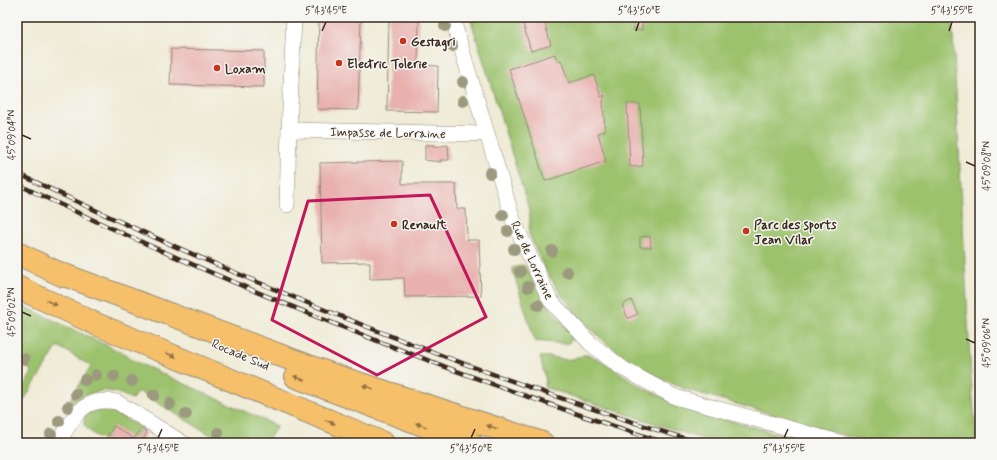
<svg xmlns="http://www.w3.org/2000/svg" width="997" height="460" font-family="Mynerve,sans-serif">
<rect width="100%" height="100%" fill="#f6f6f2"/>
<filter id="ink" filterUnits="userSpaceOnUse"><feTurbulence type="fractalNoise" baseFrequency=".025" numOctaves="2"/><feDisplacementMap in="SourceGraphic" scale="8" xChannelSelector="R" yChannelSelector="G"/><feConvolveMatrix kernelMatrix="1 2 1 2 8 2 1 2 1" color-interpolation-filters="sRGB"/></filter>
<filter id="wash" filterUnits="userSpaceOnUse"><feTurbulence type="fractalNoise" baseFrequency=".012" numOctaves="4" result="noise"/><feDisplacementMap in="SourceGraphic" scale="16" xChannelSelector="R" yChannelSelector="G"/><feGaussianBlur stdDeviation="0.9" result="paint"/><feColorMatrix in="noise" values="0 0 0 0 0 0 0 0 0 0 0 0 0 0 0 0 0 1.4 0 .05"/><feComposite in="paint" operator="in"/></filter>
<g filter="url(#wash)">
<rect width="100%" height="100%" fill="#efebd6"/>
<g fill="#9cc26d" stroke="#6c7646">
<polygon points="470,17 952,17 971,378 977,443 871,443 685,389 653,375 634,364 605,342 581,319 560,293 543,266 529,234 530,218 528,206"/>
<polygon points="524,265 550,308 573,336 570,342 565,344 535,341 512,268"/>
<path d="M17 303 125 354 132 360 277 426 266 443H224L138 391 132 399C103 384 90 391 65 408L91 366 58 346 17 411V398L32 373 26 364 17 358Z"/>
<path d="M584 355C599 354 630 382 645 389 696 414 753 426 808 443H715L544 387 546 381 540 357C560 355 561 365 584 355Z"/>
<path d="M107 408 141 428 132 443C114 441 94 441 84 424L85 415 93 411Z"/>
</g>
<g id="blocks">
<g fill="#e8b1ae">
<polygon points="319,17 361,17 358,110 317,109"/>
<polygon points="389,17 419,17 418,65 438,66 437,112 387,111"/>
<polygon points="521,17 543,17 551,45 531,51"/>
<rect x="634" y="17" width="8" height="13"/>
<polygon points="171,49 264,51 264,87 170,85"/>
<polygon points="555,54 557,61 561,60 569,83 594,75 601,97 605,95 603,102 605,131 598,133 606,161 545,181 509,69"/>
<polygon points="627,104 640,104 643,166 630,167"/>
<polygon points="425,145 434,145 434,147 448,145 449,160 440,160 441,162 425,160"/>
<polygon points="402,161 402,184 456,184 457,209 466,209 467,240 479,240 481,296 405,297 404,278 370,279 370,262 322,263 320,163"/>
<polygon points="650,236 651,247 640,247 640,237"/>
<polygon points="631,300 638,314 628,318 622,305"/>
<polygon points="114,426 134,439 141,428 147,432 141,443 103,443"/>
</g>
</g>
</g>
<g filter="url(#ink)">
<use href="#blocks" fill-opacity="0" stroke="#958a7a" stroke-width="1"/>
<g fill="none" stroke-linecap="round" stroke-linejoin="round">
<defs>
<g id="minor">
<polyline points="294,17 289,130 487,134"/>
<polyline points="452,17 513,220 550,300 590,343 622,368 675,397 842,443"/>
<polyline points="287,205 289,130"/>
<path d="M58 443C74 417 81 396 117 402L183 443"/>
</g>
<g id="trunk">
<polyline points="17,253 64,276"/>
<polyline points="51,270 333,375 542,443"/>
<polyline points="17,287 96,324 383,443"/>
<polyline points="296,377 471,443"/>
</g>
</defs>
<use href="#minor" stroke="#958a7a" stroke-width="16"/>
<use href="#trunk" stroke="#958a7a" stroke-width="24"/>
<use href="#minor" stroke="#fff" stroke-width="15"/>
<use href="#trunk" stroke="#f6c06b" stroke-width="22"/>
<defs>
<g id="rail">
<path d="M17 173C237 280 465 371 699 443"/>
<path d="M17 184C227 285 443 372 665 443"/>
</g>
</defs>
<use href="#rail" stroke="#3b2a1e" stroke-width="4.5"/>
<use href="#rail" stroke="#f6f6f2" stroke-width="3" stroke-dasharray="9" stroke-linecap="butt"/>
</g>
<g fill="#9c9a7e">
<circle cx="445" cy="26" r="6"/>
<circle cx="452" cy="46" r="6"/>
<circle cx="463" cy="82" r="6"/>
<circle cx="463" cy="101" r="6"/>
<circle cx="490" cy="173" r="6"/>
<circle cx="503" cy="215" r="6"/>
<circle cx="508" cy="231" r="6"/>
<circle cx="514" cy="249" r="6"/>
<circle cx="552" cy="251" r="6"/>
<circle cx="520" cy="272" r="6"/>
<circle cx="567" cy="272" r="6"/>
<circle cx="528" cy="287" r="6"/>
<circle cx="538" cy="305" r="6"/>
<circle cx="24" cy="359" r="6"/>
<circle cx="96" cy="375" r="6"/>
<circle cx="114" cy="376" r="6"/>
<circle cx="85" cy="380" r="6"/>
<circle cx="132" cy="381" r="6"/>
<circle cx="76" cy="394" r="6"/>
<circle cx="154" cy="395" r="6"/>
<circle cx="170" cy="404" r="6"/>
<circle cx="68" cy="407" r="6"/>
<circle cx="186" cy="414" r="6"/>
<circle cx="59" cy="421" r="6"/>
<circle cx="218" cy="433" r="6"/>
<circle cx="51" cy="434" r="6"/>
</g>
<defs><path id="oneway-solid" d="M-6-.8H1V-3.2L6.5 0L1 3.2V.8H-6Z"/></defs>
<g fill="#8f6e41">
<use href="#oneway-solid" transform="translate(52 303) rotate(25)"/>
<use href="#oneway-solid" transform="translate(171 355) rotate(23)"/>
<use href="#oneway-solid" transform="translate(299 378) rotate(-159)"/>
<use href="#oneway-solid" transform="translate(368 387) rotate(-161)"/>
<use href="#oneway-solid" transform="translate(330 422) rotate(23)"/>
<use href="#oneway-solid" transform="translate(421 425) rotate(-160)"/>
<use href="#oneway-solid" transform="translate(492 427) rotate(-162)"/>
</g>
</g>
<path fill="none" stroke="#c2185b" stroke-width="3" stroke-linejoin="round" d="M430 195 486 317 377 375 272 320 308 201Z"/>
<path fill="none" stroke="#3b2a1e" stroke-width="1.5" d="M322 31 326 22M636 31 639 22M949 31 952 22M22 135 31 139M966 162 975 166M22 312 31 316M966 339 975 343M158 438 162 429M471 438 475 429M784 438 788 429"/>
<g fill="#c8321e" stroke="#f6f6f2" stroke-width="1.5">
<circle cx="403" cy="41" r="4"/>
<circle cx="339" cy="63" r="4"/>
<circle cx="217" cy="68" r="4"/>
<circle cx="394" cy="224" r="4"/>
<circle cx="746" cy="231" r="4"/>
</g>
<g text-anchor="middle" stroke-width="3" stroke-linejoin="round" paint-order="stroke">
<g font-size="13" font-weight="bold" fill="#3b2a1e" stroke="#f6f6f2" text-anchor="start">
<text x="411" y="46">Gestagri</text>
<text x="347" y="68">Electric Tolerie</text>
<text x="225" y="73">Loxam</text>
<text x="402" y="229">Renault</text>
<text x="754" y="229">Parc des sports<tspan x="754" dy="15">Jean Vilar</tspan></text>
</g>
<g font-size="13" fill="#3b2a1e" stroke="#f6f6f2">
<text transform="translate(388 132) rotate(1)" y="5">Impasse de Lorraine</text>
<text transform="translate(533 260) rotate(65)" y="5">Rue de Lorraine</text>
<text transform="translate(241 354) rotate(23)" y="5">Rocade Sud</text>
</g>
</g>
<rect width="997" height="460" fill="none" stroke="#f6f6f2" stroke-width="44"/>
<rect x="22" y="22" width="953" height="416" fill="none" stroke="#3b2a1e" stroke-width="1.5"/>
<g font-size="10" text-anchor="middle" fill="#3b2a1e">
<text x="326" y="14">5°43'45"E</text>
<text x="639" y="14">5°43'50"E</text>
<text x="952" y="14">5°43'55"E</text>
<text transform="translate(11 135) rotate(-90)" y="4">45°09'04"N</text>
<text transform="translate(986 166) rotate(-90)" y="4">45°09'08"N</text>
<text transform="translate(11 312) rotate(-90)" y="4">45°09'02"N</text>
<text transform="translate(986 343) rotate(-90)" y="4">45°09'06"N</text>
<text x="158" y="452">5°43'45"E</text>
<text x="471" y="452">5°43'50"E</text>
<text x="784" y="452">5°43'55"E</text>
</g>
</svg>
